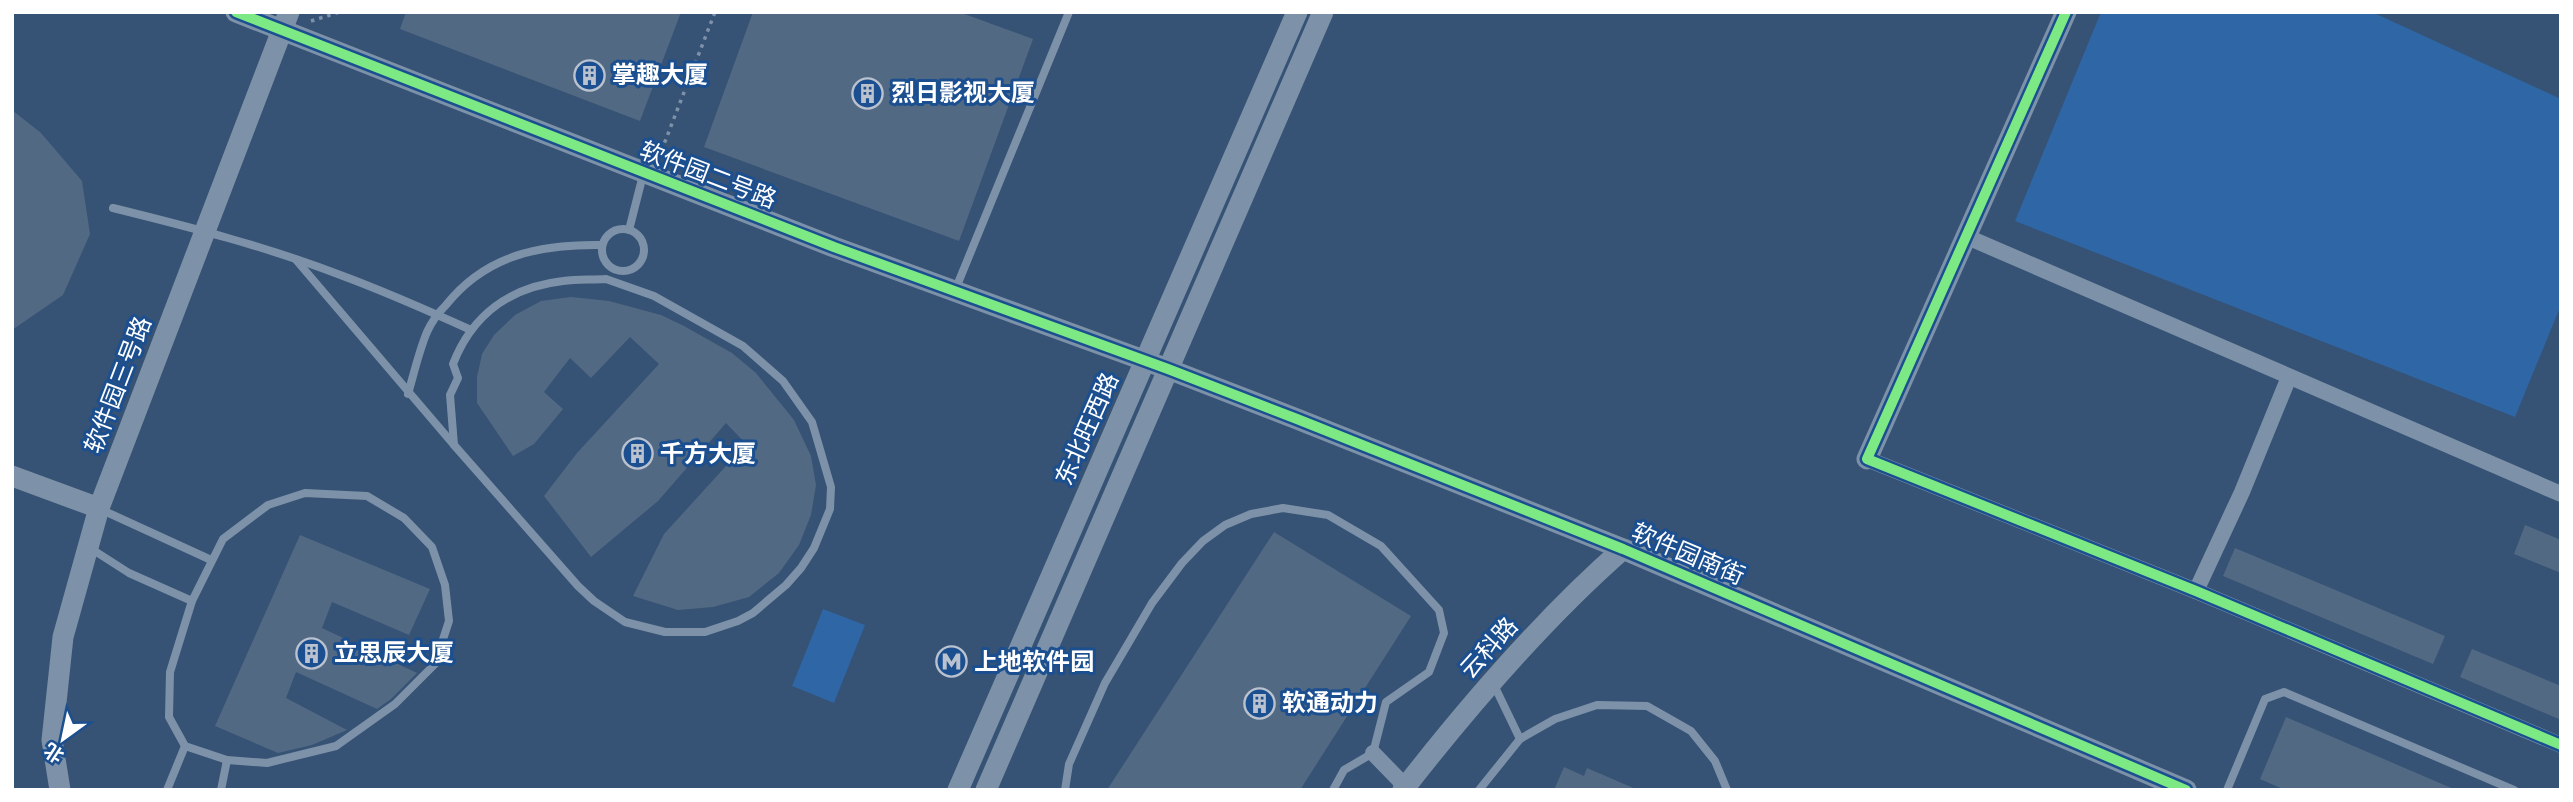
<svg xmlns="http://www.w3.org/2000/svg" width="2573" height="802" font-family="Poppins,'Noto Sans SC',sans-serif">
<rect width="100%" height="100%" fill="#365274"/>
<g fill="#2f66a5">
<polygon points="2101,12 2372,12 2561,99 2561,305 2515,417 2015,221"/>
<polygon points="823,609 865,625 834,703 792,686"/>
</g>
<g fill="#526984">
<polygon points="406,12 681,12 640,121 400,29"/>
<polygon points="753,12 959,12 1033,39 959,241 704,147"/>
<polygon points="12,110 41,133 82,181 90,234 63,295 12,330"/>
<polygon points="571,297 609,301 661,315 684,326 732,353 756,373 794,420 811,456 816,485 811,515 799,545 779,573 749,597 713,607 678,610 633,596 664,534 746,444 726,423 658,501 591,557 544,496 577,453 659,364 630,337 591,378 570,358 544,392 563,409 534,444 513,456 477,403 477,377 482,354 494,335 515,315 541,301"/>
<polygon points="2525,525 2561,540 2561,573 2514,554"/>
<polygon points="1274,532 1411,616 1300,790 1107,790"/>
<polygon points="300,535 430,589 409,635 332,602 322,628 417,673 391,699 377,709 296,672 286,698 347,730 312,745 278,753 215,726"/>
<polygon points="2235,548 2445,636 2433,664 2223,576"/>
<polygon points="2472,649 2561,686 2561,720 2460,677"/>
<polygon points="2286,717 2456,790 2285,790 2260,779"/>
<polygon points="1564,767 1584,776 1587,768 1638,790 1554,790"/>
</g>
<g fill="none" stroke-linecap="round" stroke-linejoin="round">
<g stroke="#7d92a8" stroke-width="3.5" stroke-dasharray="3.5 5" stroke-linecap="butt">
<polyline points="311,21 340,12"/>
<polyline points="656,157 661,152 715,12"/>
</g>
<g stroke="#7d92a8" stroke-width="8">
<path d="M113 208C190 227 268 247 343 276 386 292 429 311 471 330"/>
<circle cx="623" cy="250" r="21"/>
<polyline points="629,230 643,175"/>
<polyline points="297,261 454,445"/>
<path d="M606 279 654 296 743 346 783 381 812 422 831 487 830 509 814 548 801 568 786 585 753 613 738 621 705 632H665L625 622 594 601 578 586 454 445 450 395 458 378 453 364C472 315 510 287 563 281 577 279 592 280 606 279Z"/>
<polyline points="956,288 1069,12"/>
<path d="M408 394C414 373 419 351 427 332 432 321 438 313 446 305 486 255 540 244 602 245"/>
<polygon points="305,493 367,496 404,518 432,547 445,585 449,621 435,664 395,704 336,746 267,763 227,760 185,746 169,717 170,672 192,601 223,539 268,505"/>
<polyline points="100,509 209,559"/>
<polyline points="90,548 129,573 192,601"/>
<polyline points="1494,685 1520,739 1555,719 1597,705 1647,706 1691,731 1715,761 1727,790"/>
<polyline points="167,790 185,746"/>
<polyline points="221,790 227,760"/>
<polyline points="1065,790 1069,764 1105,683 1152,603 1182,563 1203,541 1225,525 1251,514 1283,508 1328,515 1381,546 1439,610 1444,633 1429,672 1386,702 1373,753 1344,770 1333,790"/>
<polyline points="1479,790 1520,739"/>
<polyline points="2227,790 2265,699 2284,692 2514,790"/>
</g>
<g stroke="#7d92a8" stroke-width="16">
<polyline points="1965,236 2561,494"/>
<polyline points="1867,459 2196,591 2561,745"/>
<polyline points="2196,591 2242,492 2289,377"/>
<polyline points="1373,753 1406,787"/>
</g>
<g stroke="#7d92a8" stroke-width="21">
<polyline points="236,12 834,247 1168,369 1297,419 1623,549 2186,790"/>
<polyline points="1867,459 2066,12"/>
<polyline points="12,476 99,508"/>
<polyline points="60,790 52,740 63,637 99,508 289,12"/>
<polyline points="958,790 1297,12"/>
<polyline points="986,790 1323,12"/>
<path d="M1403 790C1470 704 1542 620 1623 549"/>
</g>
<defs>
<g id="cycleway">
<polyline points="236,12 834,247 1168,369 1297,419 1623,549 2186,790"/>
<polyline points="2066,12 1867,459 2196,591 2561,745"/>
</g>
</defs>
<use href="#cycleway" stroke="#1b4f8f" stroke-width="15"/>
<use href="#cycleway" stroke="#7ce984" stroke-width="10"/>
</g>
<defs>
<symbol id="building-ring" viewBox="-11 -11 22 22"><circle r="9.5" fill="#1b4f8f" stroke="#b9c2ce" stroke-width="1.5"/><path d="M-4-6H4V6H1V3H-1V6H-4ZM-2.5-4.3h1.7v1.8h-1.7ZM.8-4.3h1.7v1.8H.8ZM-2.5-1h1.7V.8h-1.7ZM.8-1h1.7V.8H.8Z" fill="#b9c2ce"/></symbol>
<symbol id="metro-ring" viewBox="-11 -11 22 22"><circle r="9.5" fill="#1b4f8f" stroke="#b9c2ce" stroke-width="1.5"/><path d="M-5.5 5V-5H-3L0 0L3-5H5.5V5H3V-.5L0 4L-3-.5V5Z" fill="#b9c2ce"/></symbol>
</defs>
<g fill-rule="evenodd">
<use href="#building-ring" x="572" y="58" width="35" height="35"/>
<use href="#building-ring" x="850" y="76" width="35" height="35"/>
<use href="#building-ring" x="620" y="436" width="35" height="35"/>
<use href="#building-ring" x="294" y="636" width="35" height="35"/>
<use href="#metro-ring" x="934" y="644" width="35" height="35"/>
<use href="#building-ring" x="1242" y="686" width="35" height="35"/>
</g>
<g text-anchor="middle" stroke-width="6" stroke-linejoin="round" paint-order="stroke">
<g font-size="24" font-weight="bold" fill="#fff" stroke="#1b4f8f" text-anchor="start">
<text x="612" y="83">掌趣大厦</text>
<text x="891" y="101">烈日影视大厦</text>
<text x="660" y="462">千方大厦</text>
<text x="334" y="661">立思辰大厦</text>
<text x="974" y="670">上地软件园</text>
<text x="1282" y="711">软通动力</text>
</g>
<g font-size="24" fill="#fff" stroke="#1b4f8f">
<text transform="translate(708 175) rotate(21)" y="8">软件园二号路</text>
<text transform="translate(118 385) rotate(-69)" y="8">软件园三号路</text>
<text transform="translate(1087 429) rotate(-66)" y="8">东北旺西路</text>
<text transform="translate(1688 554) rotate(23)" y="8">软件园南街</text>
<text transform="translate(1489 648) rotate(-48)" y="8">云科路</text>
</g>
</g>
<rect width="2573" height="802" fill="none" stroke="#ffffff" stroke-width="28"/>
<g transform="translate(63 739) rotate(213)" stroke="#1b4f8f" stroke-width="5" paint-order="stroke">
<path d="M0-5L12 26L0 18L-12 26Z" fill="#ffffff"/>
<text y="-10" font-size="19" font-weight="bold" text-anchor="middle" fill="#ffffff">北</text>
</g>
</svg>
